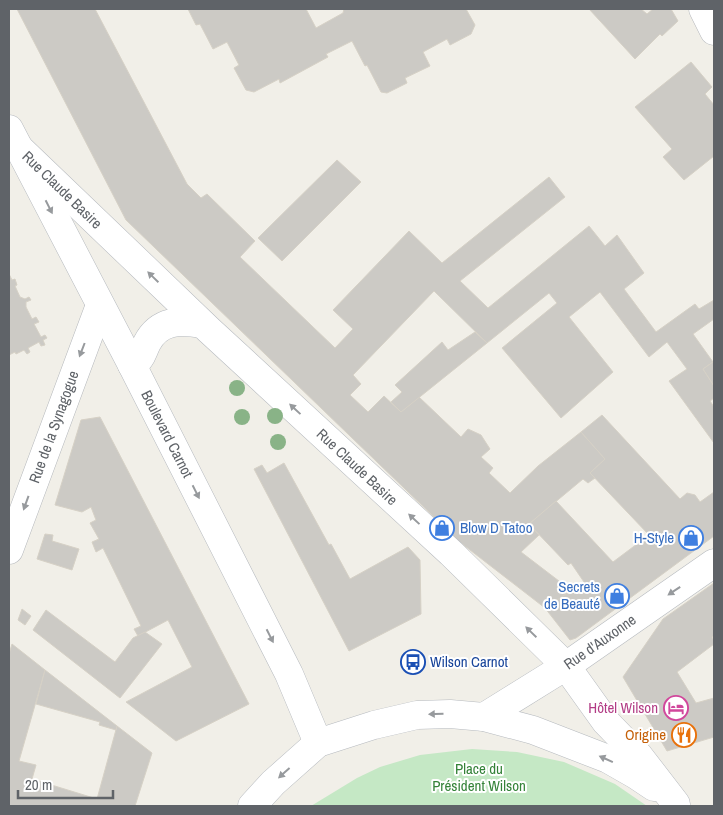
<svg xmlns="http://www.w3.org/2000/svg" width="723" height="815" font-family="'Archivo Narrow',sans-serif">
<rect width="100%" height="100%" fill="#f1efe8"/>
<polygon fill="#c5e8c5" points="472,749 517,752 564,762 615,784 647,806 311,806 357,778 380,767 420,755"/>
<g fill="#cccac5" stroke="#d6d1c6">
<polygon points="17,9 95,9 187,184 201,198 207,194 255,241 240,257 335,348 353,329 333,310 409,231 442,263 549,177 565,197 460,281 488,308 589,226 605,246 617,235 644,273 624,289 656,332 695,304 699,309 714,300 714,319 693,334 713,362 703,369 714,386 714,398 710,401 714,407 714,443 669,381 687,369 667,342 649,357 600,292 569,317 613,372 561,418 502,348 557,303 549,293 487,343 434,291 353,375 361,384 350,395 368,412 384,396 401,412 419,397 461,437 468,429 481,435 490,449 481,457 493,468 489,473 510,493 538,466 581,432 605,459 590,473 595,478 588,483 583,479 529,524 539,535 521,552 572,591 545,608 461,543 126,220"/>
<polygon points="188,9 306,9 316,28 343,13 344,9 466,9 475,25 471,34 450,45 447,39 423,52 430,66 405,78 407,83 387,93 381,92 367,65 365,66 352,41 326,54 328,57 280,83 279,79 254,92 246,90 234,68 239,65 227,42 213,49 200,24 196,25"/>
<polygon points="589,9 641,9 647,14 653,9 671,9 678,21 662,36 660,34 635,59"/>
<polygon points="691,62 712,87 705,94 714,105 714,156 684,180 663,157 672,149 635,107"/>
<polygon points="337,160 361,182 282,261 258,238"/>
<polygon points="9,274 12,280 15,279 17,285 15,286 20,297 25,299 29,297 31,300 26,302 26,307 32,319 36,317 39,322 34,324 41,337 45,335 47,338 43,340 45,345 41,346 39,342 28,348 30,352 27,354 24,350 16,354 15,352 9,355"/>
<polygon points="475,332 487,343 401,412 391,402 402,392 395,385 442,342 448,350"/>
<polygon points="713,362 714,364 714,386 703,369"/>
<polygon points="602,415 680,499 687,493 695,495 700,502 714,492 714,536 576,638 570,640 545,608 584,582 571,563 568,565 529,524 556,501 613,562 649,535 590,473 605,459 581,432"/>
<polygon points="100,417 249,704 176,741 126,702 192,667 168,620 138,636 134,629 141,626 103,548 96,552 92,542 99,539 90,523 96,520 91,507 82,512 55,505 81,420"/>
<polygon points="284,463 329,545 331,544 350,579 408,547 420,560 421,614 349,651 254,469 262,465 267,473"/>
<polygon points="45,534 53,535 52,541 79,549 72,570 37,559"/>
<polygon points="714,583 714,635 712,637 714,641 714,644 677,672 696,703 714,698 714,737 667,751 623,677 663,619"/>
<polygon points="22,609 31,616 25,625 18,620"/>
<polygon points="46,610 115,662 133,638 145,632 162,644 120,698 33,630"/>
<polygon points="12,644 45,670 19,761 36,765 32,779 97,799 117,726 152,753 135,806 9,806 9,654"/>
<polygon points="45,670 117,726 116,730 99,725 100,722 36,704"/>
</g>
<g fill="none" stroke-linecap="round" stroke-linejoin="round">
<defs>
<g id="minor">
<polyline points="703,9 714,31"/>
<polyline points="9,550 100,305"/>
</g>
<g id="secondary">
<polyline points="9,129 132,365 289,674 318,743"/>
<polyline points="19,148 209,330 451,553 566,666 606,722 639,756 676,804"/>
<path d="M132 365C142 359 142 353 147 343 159 320 180 320 202 324"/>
<polyline points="484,717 566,666 714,563"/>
<polyline points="252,806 273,783 318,743 374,725 417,715 450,714 484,717 533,730 608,759 636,775 654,787"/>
</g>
</defs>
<use href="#minor" stroke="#b5b8bc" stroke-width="29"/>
<use href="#secondary" stroke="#b6babf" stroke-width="29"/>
<use href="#minor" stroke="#fff" stroke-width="28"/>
<use href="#secondary" stroke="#fff" stroke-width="28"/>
</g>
<g fill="#89b387">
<circle cx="237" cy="388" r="8"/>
<circle cx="275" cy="416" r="8"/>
<circle cx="242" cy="417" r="8"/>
<circle cx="278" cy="442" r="8"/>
</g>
<defs><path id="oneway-solid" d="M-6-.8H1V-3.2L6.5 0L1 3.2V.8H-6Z" transform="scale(1.25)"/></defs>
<g fill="#979a9d">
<use href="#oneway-solid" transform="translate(49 207) rotate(63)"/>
<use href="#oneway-solid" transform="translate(153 277) rotate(-136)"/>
<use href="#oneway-solid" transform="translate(82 350) rotate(111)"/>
<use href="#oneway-solid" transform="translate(295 409) rotate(-137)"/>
<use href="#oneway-solid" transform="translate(196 492) rotate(63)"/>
<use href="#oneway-solid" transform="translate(26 503) rotate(110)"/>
<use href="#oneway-solid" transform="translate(414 519) rotate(-137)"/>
<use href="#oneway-solid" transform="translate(674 591) rotate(146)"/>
<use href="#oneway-solid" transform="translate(531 632) rotate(-136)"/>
<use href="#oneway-solid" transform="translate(270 636) rotate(63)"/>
<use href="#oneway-solid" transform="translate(436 714) rotate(178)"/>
<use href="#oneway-solid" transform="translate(606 759) rotate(-156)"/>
<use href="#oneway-solid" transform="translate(284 773) rotate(138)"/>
</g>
<defs>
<symbol id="shop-ring" viewBox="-11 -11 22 22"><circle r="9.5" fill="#fff" stroke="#3f7fe0" stroke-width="1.5"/><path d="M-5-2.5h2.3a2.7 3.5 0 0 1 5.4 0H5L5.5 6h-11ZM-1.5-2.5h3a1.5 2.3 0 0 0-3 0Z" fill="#3f7fe0"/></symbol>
<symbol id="bus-ring" viewBox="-11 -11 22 22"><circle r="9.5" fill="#fff" stroke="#1a4fb4" stroke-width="1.5"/><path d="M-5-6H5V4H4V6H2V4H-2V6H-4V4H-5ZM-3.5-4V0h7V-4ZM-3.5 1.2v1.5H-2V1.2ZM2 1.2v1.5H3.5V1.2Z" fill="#1a4fb4"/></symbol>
<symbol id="hotel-ring" viewBox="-11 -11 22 22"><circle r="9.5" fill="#fff" stroke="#d1479c" stroke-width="1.5"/><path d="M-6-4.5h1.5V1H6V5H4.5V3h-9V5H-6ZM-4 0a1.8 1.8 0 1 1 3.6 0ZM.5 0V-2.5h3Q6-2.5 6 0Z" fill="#d1479c"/></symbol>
<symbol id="restaurant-ring" viewBox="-11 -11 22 22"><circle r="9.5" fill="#fff" stroke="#e8710a" stroke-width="1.5"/><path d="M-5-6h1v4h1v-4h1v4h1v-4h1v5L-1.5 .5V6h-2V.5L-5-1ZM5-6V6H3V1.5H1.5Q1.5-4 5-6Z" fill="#e8710a"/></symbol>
</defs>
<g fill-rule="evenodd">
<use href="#shop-ring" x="428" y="514" width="28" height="28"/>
<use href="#shop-ring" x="677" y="524" width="28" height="28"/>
<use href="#shop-ring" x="603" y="582" width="28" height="28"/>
<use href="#bus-ring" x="399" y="648" width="28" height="28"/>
<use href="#hotel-ring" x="662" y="694" width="28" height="28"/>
<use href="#restaurant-ring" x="670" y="721" width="28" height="28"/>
</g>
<g text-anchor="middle" stroke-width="4" stroke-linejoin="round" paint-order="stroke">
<g font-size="15" fill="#5f6368" stroke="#fff">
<text transform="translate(62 190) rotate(44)" y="5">Rue Claude Basire</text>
<text transform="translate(54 427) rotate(-70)" y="5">Rue de la Synagogue</text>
<text transform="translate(167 434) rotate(63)" y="5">Boulevard Carnot</text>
<text transform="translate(357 467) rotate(43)" y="5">Rue Claude Basire</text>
<text transform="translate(600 642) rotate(-35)" y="5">Rue d'Auxonne</text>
</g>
<g font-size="15" fill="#366cbe" stroke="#fff" text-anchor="end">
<text x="460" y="533" text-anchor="start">Blow D Tatoo</text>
<text x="674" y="543">H-Style</text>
<text x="600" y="592">Secrets<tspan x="600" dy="17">de Beauté</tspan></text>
</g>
<g font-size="15" fill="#164399" stroke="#fff" text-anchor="start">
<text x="430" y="667">Wilson Carnot</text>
</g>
<g font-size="15" fill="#b23c85" stroke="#fff" text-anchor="end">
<text x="658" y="713">Hôtel Wilson</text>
</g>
<g font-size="15" fill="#c56008" stroke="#fff" text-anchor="end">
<text x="666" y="740">Origine</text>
</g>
<g font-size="15" fill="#348238" stroke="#fff">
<text x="479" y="774">Place du<tspan x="479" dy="17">Président Wilson</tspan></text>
</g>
</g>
<rect width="723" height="815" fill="none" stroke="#5f6368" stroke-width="20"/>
<path d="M18 790v8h95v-8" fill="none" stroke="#5f6368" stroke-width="2.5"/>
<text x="25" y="790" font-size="15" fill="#5f6368" stroke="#ffffff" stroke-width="4" paint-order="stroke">20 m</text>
</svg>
